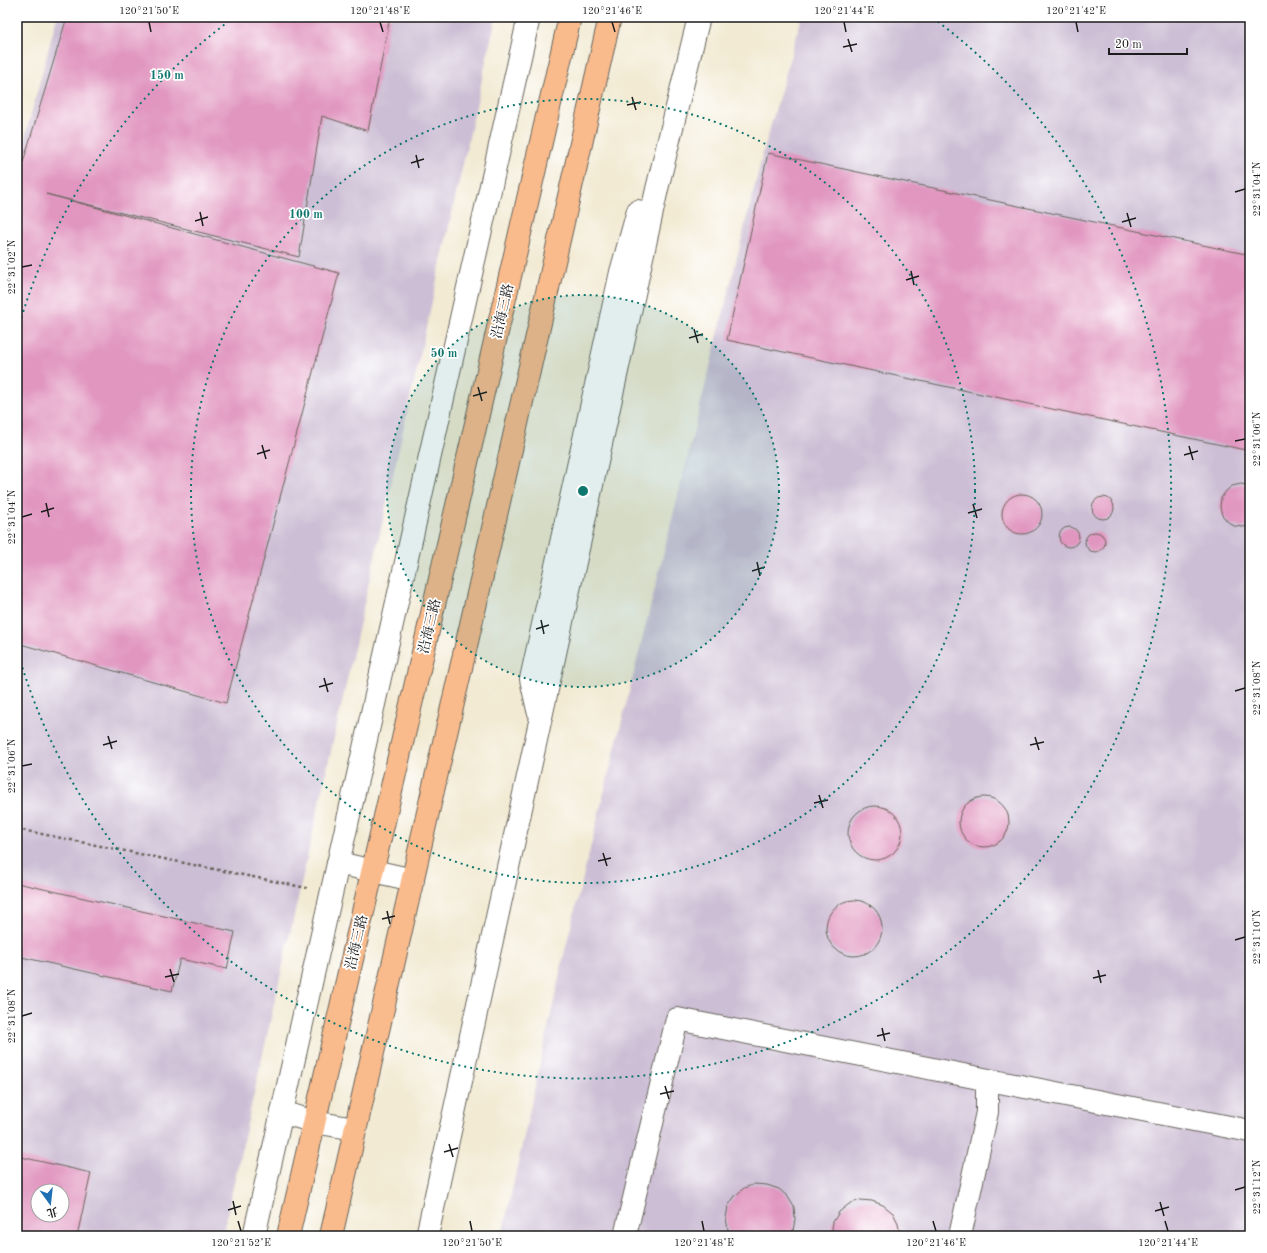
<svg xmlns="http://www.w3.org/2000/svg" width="1267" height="1253" font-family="'Old Standard TT','Noto Serif TC',serif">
<rect width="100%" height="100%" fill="#fff"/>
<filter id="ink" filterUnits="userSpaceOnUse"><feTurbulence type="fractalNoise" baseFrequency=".025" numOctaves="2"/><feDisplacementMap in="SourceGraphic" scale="8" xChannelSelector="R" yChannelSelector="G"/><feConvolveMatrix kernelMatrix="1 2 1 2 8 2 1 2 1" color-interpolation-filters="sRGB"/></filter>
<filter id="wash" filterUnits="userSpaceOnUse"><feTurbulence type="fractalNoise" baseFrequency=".012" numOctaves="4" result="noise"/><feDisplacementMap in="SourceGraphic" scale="16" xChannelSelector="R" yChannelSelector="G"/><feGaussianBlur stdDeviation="0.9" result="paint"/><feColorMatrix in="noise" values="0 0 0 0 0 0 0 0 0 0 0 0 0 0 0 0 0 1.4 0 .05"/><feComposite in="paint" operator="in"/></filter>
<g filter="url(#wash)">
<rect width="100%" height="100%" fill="#f2ead3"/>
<g fill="#ccbed4" fill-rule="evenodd">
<path d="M57 17H496L222 1236H17V168ZM38 1191H62V1215H38Z"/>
<polygon points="802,17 1250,17 1250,1236 502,1236 566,946 764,149"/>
</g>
<g id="blocks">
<g fill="#e196c0" fill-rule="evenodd">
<polygon points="67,17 390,17 368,131 322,116 299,257 46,194 339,273 226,703 17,643 17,182"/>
<polygon points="768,153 1250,255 1250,451 727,340"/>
<polygon points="1241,484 1250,486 1250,525 1243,527 1234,526 1227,521 1222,515 1220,507 1221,498 1226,491 1232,486"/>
<circle cx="1022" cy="514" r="20"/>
<circle cx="1103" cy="508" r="11"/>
<circle cx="1069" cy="537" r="10"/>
<circle cx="1095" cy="542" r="10"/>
<circle cx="984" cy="822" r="25"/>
<circle cx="875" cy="833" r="27"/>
<polygon points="17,883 235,932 227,969 180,959 172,991 17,956"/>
<circle cx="854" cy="928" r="28"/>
<path d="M17 1156 91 1173 77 1236H17ZM38 1191H62V1215H38Z"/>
<polygon points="755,1184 767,1185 779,1189 788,1197 794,1207 795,1219 793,1231 790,1236 731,1236 728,1230 726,1218 728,1206 735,1196 744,1188"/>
<polygon points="860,1200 872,1201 883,1205 893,1213 898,1223 900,1236 831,1236 833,1222 839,1212 849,1204"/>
</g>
</g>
</g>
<g filter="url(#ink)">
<use href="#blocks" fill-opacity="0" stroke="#67645c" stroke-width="1"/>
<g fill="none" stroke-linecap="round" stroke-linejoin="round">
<defs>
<g id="minor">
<polyline points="538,710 531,679 621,272 638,211"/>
<polyline points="338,863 413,880"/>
<polyline points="282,1112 314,1122 355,1129"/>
<polyline points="254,1236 529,17"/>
<polyline points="427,1236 657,189 699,17"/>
<polyline points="625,1236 677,1019 1250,1131"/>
<polyline points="960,1236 987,1112 987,1081"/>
</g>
<g id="major">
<polyline points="288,1236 570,17"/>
<polyline points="331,1236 610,17"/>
</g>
</defs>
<use href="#minor" stroke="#67645c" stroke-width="24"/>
<use href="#major" stroke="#67645c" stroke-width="24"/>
<polyline stroke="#67645c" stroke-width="2.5" stroke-dasharray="3 3" stroke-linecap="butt" points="17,829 307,888"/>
<use href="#minor" stroke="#fff" stroke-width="22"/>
<use href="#major" stroke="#fabb8c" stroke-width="22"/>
</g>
</g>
<path fill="none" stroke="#1c1c1c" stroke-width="1.5" d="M149 22 151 32M380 22 383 32M612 22 615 32M844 22 846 32M1076 22 1078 32M848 39 852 52M843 47 857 44M632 97 636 110M627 105 641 102M416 155 419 168M411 163 424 159M1235 192 1245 189M200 212 203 226M1127 213 1131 227M195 221 208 217M1122 222 1136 218M22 267 32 265M911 271 914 285M906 280 919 276M694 329 698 343M689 338 703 334M478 387 482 401M473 396 487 392M1235 441 1245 439M262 445 266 459M1189 446 1193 460M257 454 270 450M1184 455 1198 451M46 503 49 517M973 504 977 518M41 512 54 508M968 513 982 509M22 517 32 514M757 562 760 576M752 571 765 567M541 620 544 634M536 629 549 625M324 678 328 692M319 687 333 683M1235 691 1245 688M108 736 112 749M1035 737 1039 750M103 745 117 741M1030 745 1044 742M22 766 32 764M819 795 823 808M814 803 828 800M603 853 607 866M598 861 611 858M387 911 390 924M382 919 395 916M1235 940 1245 937M170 969 174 982M1098 970 1101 983M165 977 179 974M1093 978 1106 975M22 1016 32 1013M882 1028 885 1041M877 1036 890 1033M665 1086 669 1099M660 1094 674 1091M449 1144 453 1157M444 1152 458 1148M1235 1190 1245 1187M233 1201 236 1215M1160 1202 1164 1216M228 1210 241 1206M1155 1211 1169 1207M238 1221 241 1231M470 1221 472 1231M702 1221 704 1231M933 1221 936 1231M1165 1221 1168 1231"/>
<circle cx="583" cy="491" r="196" fill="#0f766e" fill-opacity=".12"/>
<g fill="none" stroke="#0f766e" stroke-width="2" stroke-dasharray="2 4">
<circle cx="583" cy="491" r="196"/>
<circle cx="583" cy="491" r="392"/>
<path d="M18 329A588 588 0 0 1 233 18M933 18A588 588 0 1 1 18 653"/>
</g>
<g text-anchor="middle" stroke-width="3.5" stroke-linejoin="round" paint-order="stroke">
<g font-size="14" fill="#1c1c1c" stroke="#fff">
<text transform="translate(502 311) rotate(-77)" y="5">沿海三路</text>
<text transform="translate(429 626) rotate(-77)" y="5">沿海三路</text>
<text transform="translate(356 942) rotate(-77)" y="5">沿海三路</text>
</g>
</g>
<circle cx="583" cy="491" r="6" fill="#0f766e" stroke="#fff" stroke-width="2"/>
<g font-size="12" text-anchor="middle" font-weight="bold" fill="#0f766e" stroke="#fff" stroke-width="3.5" stroke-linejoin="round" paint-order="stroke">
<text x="167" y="79">150 m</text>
<text x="306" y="218">100 m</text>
<text x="444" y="357">50 m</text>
</g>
<rect width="1267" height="1253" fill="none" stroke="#fff" stroke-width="44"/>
<g transform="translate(50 1203) rotate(165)"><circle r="19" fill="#ffffff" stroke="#a4a4a4"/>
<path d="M0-3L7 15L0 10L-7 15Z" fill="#1f6fb2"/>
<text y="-6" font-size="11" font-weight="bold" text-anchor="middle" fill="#1c1c1c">北</text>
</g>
<path d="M1109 48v6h78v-6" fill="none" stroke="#1c1c1c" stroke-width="2"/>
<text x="1115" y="48" font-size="12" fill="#1c1c1c" stroke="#ffffff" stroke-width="3" paint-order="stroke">20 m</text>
<rect x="22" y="22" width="1223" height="1209" fill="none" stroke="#1c1c1c" stroke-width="1.5"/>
<g font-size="10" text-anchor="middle" fill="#1c1c1c">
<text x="149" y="14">120°21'50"E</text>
<text x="380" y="14">120°21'48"E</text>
<text x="612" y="14">120°21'46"E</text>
<text x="844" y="14">120°21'44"E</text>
<text x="1076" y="14">120°21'42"E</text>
<text transform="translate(1256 189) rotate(-90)" y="4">22°31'04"N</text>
<text transform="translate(11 267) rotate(-90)" y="4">22°31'02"N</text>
<text transform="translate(1256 439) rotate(-90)" y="4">22°31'06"N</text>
<text transform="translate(11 517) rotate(-90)" y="4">22°31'04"N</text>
<text transform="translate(1256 688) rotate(-90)" y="4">22°31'08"N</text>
<text transform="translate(11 766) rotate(-90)" y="4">22°31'06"N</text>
<text transform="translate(1256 937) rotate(-90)" y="4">22°31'10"N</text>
<text transform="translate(11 1016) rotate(-90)" y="4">22°31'08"N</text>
<text transform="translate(1256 1187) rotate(-90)" y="4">22°31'12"N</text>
<text x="241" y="1246">120°21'52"E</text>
<text x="472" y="1246">120°21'50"E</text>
<text x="704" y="1246">120°21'48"E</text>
<text x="936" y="1246">120°21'46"E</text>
<text x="1168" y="1246">120°21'44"E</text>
</g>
</svg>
